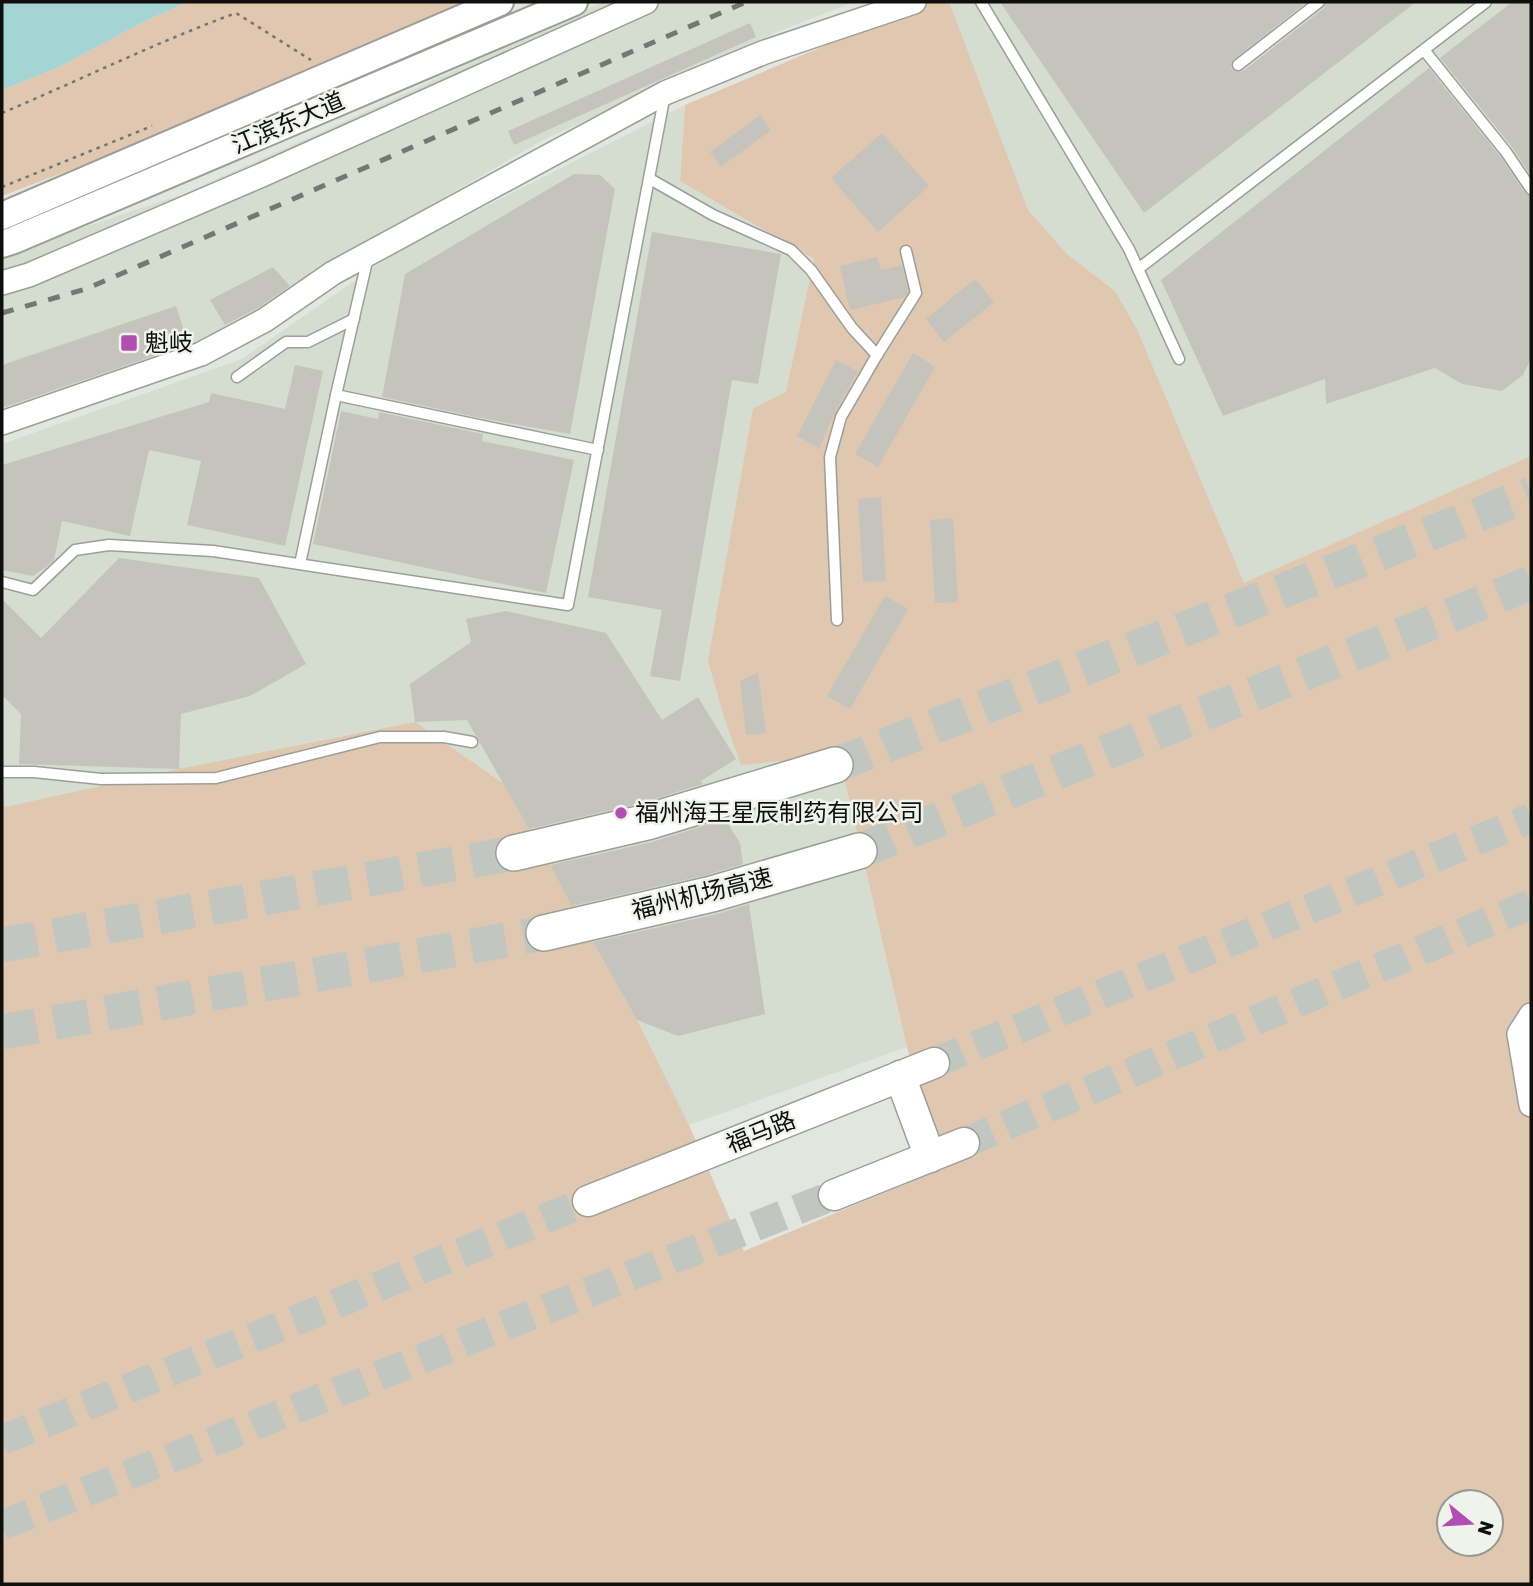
<svg xmlns="http://www.w3.org/2000/svg" width="1533" height="1586" font-family="Rubik,'Noto Sans SC',sans-serif">
<rect width="100%" height="100%" fill="#e2e6df"/>
<g fill="#d5ddd0">
<polygon points="603,2 854,2 779,31 543,140 324,267 200,361 2,417 2,255 183,194 315,135"/>
<polygon points="949,2 1531,2 1531,456 1244,584 1137,329 1115,291 1067,254 1028,210 990,115"/>
<polygon points="685,105 680,181 814,259 786,392 839,754 907,1047 689,1125 637,1020 504,784 4,807 2,793 2,444 242,359 396,252"/>
</g>
<g fill="#e0c7af" fill-rule="evenodd">
<polygon points="188,2 472,2 185,126 2,196 2,90 59,67 147,20"/>
<path d="M928 2H949L1028 210 1067 254 1115 291 1137 329 1244 583 1531 456V1584H2V793L5 807 179 769 415 722 504 784 637 1020 689 1125 744 1251 942 1169 907 1047 839 755 741 765 724 717 708 661 753 409 786 392 814 259 680 181 685 105ZM1449 1502H1491V1544H1449Z"/>
</g>
<polygon fill="#a5d4d5" points="2,2 188,2 147,20 59,67 2,90"/>
<g fill="#c5c4bc">
<polygon points="1000,2 1307,2 1233,60 1231,67 1233,70 1238,72 1243,71 1324,8 1326,2 1416,2 1144,213"/>
<polygon points="1512,2 1531,2 1531,176 1512,147 1440,58"/>
<polygon points="750,23 756,37 514,145 508,131"/>
<polygon points="1429,68 1500,156 1525,193 1531,196 1531,358 1523,375 1502,391 1462,384 1435,368 1326,404 1325,379 1223,416 1161,280"/>
<polygon points="760,115 771,130 721,167 710,152"/>
<polygon points="882,133 929,186 878,232 831,178"/>
<polygon points="574,174 600,175 615,189 570,434 486,419 382,397 405,274"/>
<polygon points="652,232 781,254 758,384 732,380 680,681 650,676 662,610 588,597"/>
<polygon points="877,257 881,270 902,265 908,292 905,297 850,310 840,266"/>
<polygon points="273,267 290,286 258,308 225,325 210,300"/>
<polygon points="975,279 994,302 944,342 926,319"/>
<polygon points="176,306 188,344 2,408 2,365"/>
<polygon points="913,353 935,367 878,467 855,454"/>
<polygon points="836,360 858,371 834,414 819,448 797,436"/>
<polygon points="295,365 323,371 285,546 187,525 201,461 149,450 130,536 62,521 54,560 46,567 33,576 2,570 2,465 209,402 211,393 285,409"/>
<polygon points="341,411 378,419 379,412 483,434 482,441 574,460 546,593 313,544"/>
<polygon points="881,497 886,581 863,582 858,499"/>
<polygon points="953,518 958,602 935,603 930,520"/>
<polygon points="119,558 259,578 306,664 250,696 181,714 179,769 19,764 21,714 2,695 2,599 41,638"/>
<polygon points="885,596 908,609 850,709 827,696"/>
<polygon points="506,611 606,633 662,720 698,697 736,759 701,781 703,784 642,803 529,829 467,720 415,722 410,684 471,642 466,619"/>
<polygon points="758,672 766,733 746,735 740,681"/>
<polygon points="725,819 740,843 743,864 707,875 572,906 550,865 652,842"/>
<polygon points="749,904 765,1014 678,1036 637,1020 593,942 717,914"/>
</g>
<g fill="none" stroke-linecap="round" stroke-linejoin="round">
<g stroke="#c2c6c0" stroke-width="30" stroke-dasharray="30 15" stroke-linecap="butt">
<polyline points="934,1063 1531,818"/>
<polyline points="964,1143 1531,904"/>
<polyline points="2,1440 588,1201"/>
<polyline points="2,1525 834,1195"/>
</g>
<g stroke="#c2c6c0" stroke-width="35" stroke-dasharray="35 18" stroke-linecap="butt">
<polyline points="835,765 1531,494"/>
<polyline points="859,851 1531,583"/>
<polyline points="2,945 514,853"/>
<polyline points="2,1032 544,933"/>
</g>
<defs>
<g id="service">
<polyline points="981,2 1129,249 1179,359"/>
<polyline points="1424,50 1506,152 1531,189"/>
<polyline points="1238,65 1319,2"/>
<polyline points="650,179 713,215 791,250 811,270 852,328 877,355"/>
<polyline points="1138,269 1486,2"/>
<polyline points="237,377 286,342 308,342 354,319"/>
<polyline points="336,395 598,450"/>
<polyline points="300,564 336,395 368,257"/>
<polyline points="2,582 33,590 75,550 109,545 213,551 568,605 665,94"/>
<polyline points="837,620 830,457 841,417 877,355 916,293 906,251"/>
<polyline points="2,772 34,772 101,779 216,778 380,737 444,737 472,742"/>
</g>
<g id="tertiary">
<polyline points="2,283 29,275 262,175 646,2"/>
<polyline points="2,423 201,354 265,320 333,273 665,93 765,52 914,2"/>
<polyline points="1531,1015 1519,1034 1531,1105"/>
</g>
<g id="secondary">
<polyline points="2,216 500,2"/>
<polyline points="2,244 14,240 574,2"/>
</g>
<g id="primary">
<polyline points="900,1076 930,1157"/>
<polyline points="834,1195 964,1143"/>
<polyline points="588,1201 934,1063"/>
</g>
<g id="motorway">
<polyline points="514,853 647,822 835,765"/>
<polyline points="544,933 712,894 859,851"/>
</g>
</defs>
<use href="#service" stroke="#9b9f98" stroke-width="13"/>
<use href="#tertiary" stroke="#9b9f98" stroke-width="26"/>
<use href="#secondary" stroke="#9b9f98" stroke-width="30"/>
<use href="#primary" stroke="#9b9f98" stroke-width="33"/>
<use href="#motorway" stroke="#9b9f98" stroke-width="38"/>
<g stroke="#737571" stroke-width="2.5" stroke-dasharray="3.5 5" stroke-linecap="butt">
<path d="M2 113C80 80 157 42 236 13L311 60"/>
<polyline points="2,187 152,126"/>
</g>
<use href="#service" stroke="#fff" stroke-width="10"/>
<use href="#tertiary" stroke="#fff" stroke-width="23"/>
<use href="#secondary" stroke="#fff" stroke-width="26"/>
<use href="#primary" stroke="#fff" stroke-width="30"/>
<use href="#motorway" stroke="#fff" stroke-width="35"/>
<polyline stroke="#747772" stroke-width="5" stroke-dasharray="12 12" stroke-linecap="butt" points="2,313 86,289 746,2"/>
</g>
<g fill="#b24db2" stroke="#eff3ec" stroke-width="2.5">
<rect x="120" y="334" width="18" height="18" rx="3.5"/>
<circle cx="621" cy="813" r="7"/>
</g>
<g text-anchor="middle" stroke-width="5" stroke-linejoin="round" paint-order="stroke">
<g font-size="24" fill="#0f100e" stroke="#eff3ec">
<text transform="translate(288 123) rotate(-23)" y="8">江滨东大道</text>
<text transform="translate(702 894) rotate(-14)" y="8">福州机场高速</text>
<text transform="translate(761 1132) rotate(-22)" y="8">福马路</text>
</g>
<g font-size="24" fill="#0f100e" stroke="#eff3ec" text-anchor="start">
<text x="145" y="351">魁岐</text>
<text x="635" y="821">福州海王星辰制药有限公司</text>
</g>
</g>
<rect width="1533" height="1586" fill="none" stroke="#0f100e" stroke-width="7"/>
<g transform="translate(1470 1523) rotate(108)"><circle r="33" fill="#eff3ec" stroke="#959893" stroke-width="2"/>
<path d="M0-5L12 26L0 18L-12 26Z" fill="#b24db2"/>
<text y="-10" font-size="19" font-weight="bold" text-anchor="middle" fill="#0f100e">N</text>
</g>
</svg>
